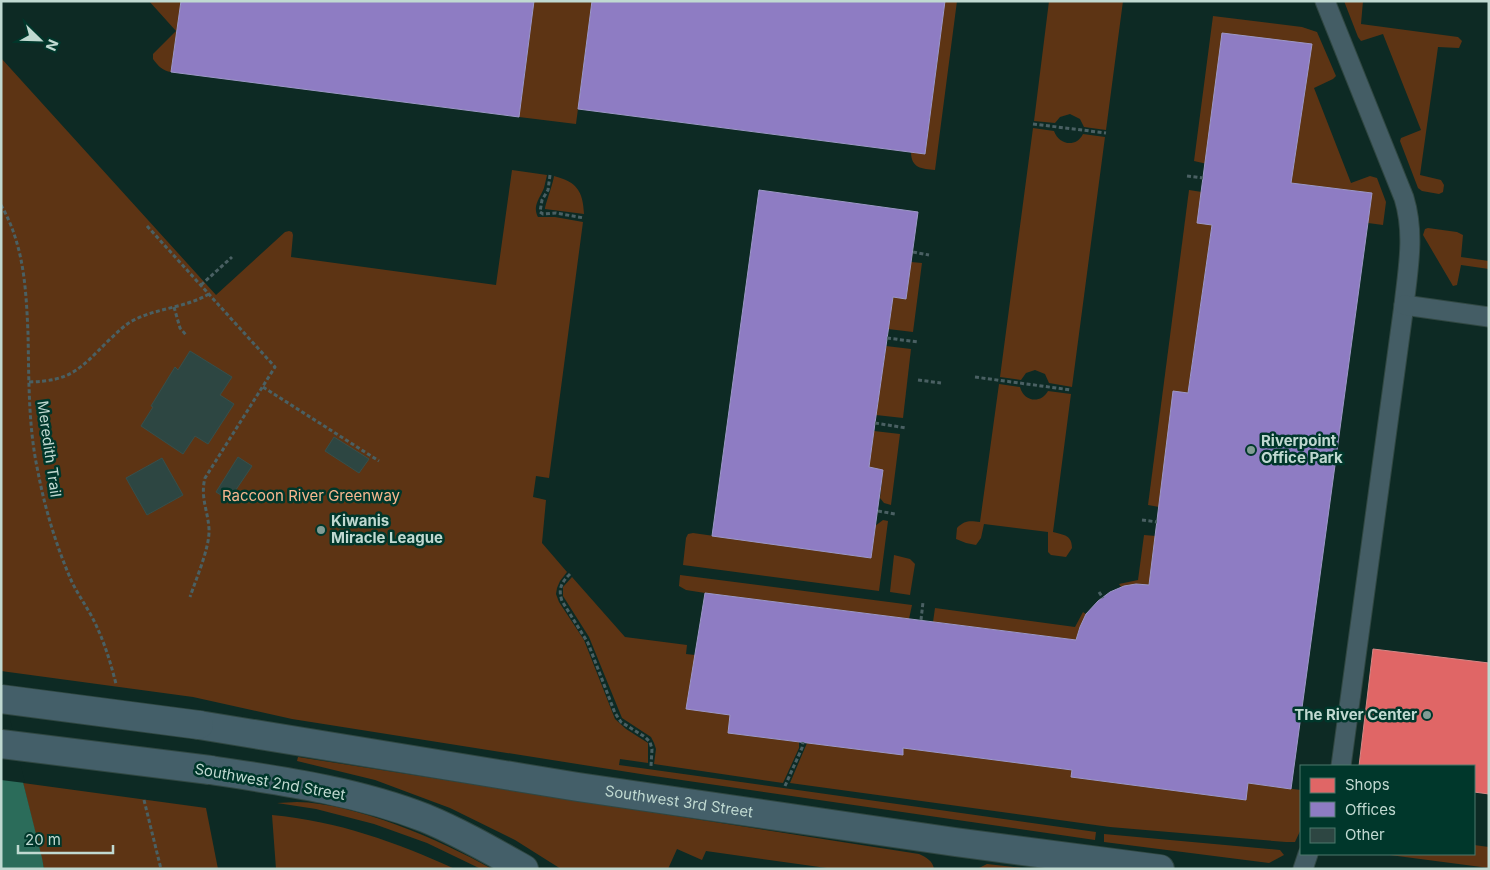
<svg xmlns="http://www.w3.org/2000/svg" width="1490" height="870" font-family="Inter,sans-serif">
<rect width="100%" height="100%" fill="#0d2a24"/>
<g fill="#5d3414">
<path d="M149 1H181L171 72C163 71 158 66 153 59V54L176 31Z"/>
<polygon points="534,1 592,1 576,124 519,117"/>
<path d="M945 1H957L935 170C922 169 911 168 911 152L925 154Z"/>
<polygon points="1049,1 1123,1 1106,130 1084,127 1080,119 1070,114 1060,117 1055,123 1034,121"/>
<polygon points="1344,1 1363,1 1361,24 1458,37 1462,41 1459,48 1438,47 1420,175 1441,180 1444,185 1443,192 1439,194 1422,191 1418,188 1400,141 1401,138 1421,130 1383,34 1361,41 1358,37"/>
<polygon points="1213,16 1302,27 1317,32 1336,76 1333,79 1314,88 1351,183 1370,176 1377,178 1386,202 1383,225 1368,223 1372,193 1291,183 1194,161"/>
<path d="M1 58 216 295 285 232 289 231 292 232 293 235 291 257 496 285 512 170 547 175C546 179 545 184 544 188 540 198 532 206 538 217H555L583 222 549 478 536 476 533 497 546 500 542 543 567 572 560 581 557 588 556 594 559 602 584 640 615 719 626 729 648 743V763L620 759 619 765 1096 832 1095 840 647 775 292 719 193 697 1 671Z"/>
<path d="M1033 128 1054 131C1059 145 1076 148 1083 134L1105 137 1072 387 1049 383 1045 374 1035 370 1026 373 1021 380 1000 377Z"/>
<path d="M554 176C577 182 583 191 584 214L545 209C545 205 553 184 554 176Z"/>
<polygon points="1189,190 1202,192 1212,225 1188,393 1159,507 1148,505"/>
<polygon points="1428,228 1457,232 1463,235 1461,257 1489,261 1489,269 1461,265 1457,285 1453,286 1423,235 1425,229"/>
<polygon points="911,262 922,263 913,332 888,329 893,297 906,299"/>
<polygon points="886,346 911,349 903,418 876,415"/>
<path d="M999 384 1020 387C1024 402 1041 404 1048 391L1071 394 1053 532C1064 535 1072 535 1072 548L1066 557 1051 555 1048 552V532L984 524 981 538 976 545 966 543 956 539 957 528C965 520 970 521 980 522Z"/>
<polygon points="874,431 900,434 891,505 884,503 880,498 883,470 869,467"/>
<polygon points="883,520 888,521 879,591 683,565 686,538 688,534 693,533 871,558 875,526"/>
<polygon points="1144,535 1156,536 1149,585 1136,584 1121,587 1119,584 1138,580"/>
<polygon points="894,555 910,559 915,564 910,595 890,592"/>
<polygon points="680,575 912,605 909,619 705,593 686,590 679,586"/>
<polygon points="572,577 625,637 687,645 686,654 695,655 730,715 728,733 799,742 799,748 783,783 654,764 656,749 654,743 651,737 622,718 589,637 563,596 563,587"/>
<polygon points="935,608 1075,627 1083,612 1086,614 1080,627 1076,640 933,622"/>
<polygon points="807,743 903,754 903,748 1072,770 1072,777 1246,800 1248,783 1301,790 1301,829 1295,842 1286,842 1110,827 790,783"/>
<path d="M298 757 919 854C926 857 933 861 934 869H834L706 851 702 860 677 849 668 869H561L515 840 450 808 375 780 297 761Z"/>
<polygon points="23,783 206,808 218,869 44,869"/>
<path d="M297 802C355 803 441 840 492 869H481L427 843 374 824 316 809 277 803Z"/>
<path d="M272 815C337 821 396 842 455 869H276Z"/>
<polygon points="1104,834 1280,850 1284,855 1269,863 1104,842"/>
<polygon points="1474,845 1489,847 1489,868 1382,854 1474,854"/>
<polygon points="987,864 1031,869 977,869"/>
</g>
<polygon fill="#2b6c5a" points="1,694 42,858 44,869 1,869"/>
<polygon fill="#0d2a24" points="1,691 4,693 25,783 1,780"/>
<polygon fill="#e06666" stroke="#d68886" points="1373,649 1489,663 1489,794 1474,792 1474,766 1359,766"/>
<g fill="#8e7cc3" stroke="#9d98c7">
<polygon points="181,1 534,1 519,117 171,72"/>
<polygon points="592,1 945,1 925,154 578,109"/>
<polygon points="1222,33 1312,44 1291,183 1372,193 1291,789 1248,783 1246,800 1071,777 1072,770 903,748 903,755 728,733 730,715 686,709 705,593 1076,640 1080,627 1086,614 1098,601 1110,592 1124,586 1136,584 1149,585 1173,391 1188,393 1212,225 1197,223"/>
<polygon points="759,190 918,212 906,299 893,297 875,423 869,467 883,470 871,558 712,536"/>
</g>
<g fill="#2d4642" stroke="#374f4b">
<polygon points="190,351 232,377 220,395 234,404 208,444 195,436 183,454 141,426 153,407 151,406 175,367 178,370"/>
<polygon points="334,437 369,459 359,473 325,451"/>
<polygon points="238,457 252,466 229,500 216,492"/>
<polygon points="162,458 183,495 147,515 126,478"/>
</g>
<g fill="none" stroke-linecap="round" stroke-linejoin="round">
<defs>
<g id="lane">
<path d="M1325 1 1404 198C1415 234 1408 269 1404 305L1341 766"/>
<polyline points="1404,305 1489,317"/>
<polyline points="1303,869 1308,854"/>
</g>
<g id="secondary">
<path id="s1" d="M199 725 578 787 955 842 1160 869"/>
<path d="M210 770C283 781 356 791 425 818 459 832 492 851 524 869"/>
</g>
</defs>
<use href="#lane" stroke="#304742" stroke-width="21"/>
<use href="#secondary" stroke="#304742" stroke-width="30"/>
<g stroke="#4a6063" stroke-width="3" stroke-dasharray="4 2.5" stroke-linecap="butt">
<polyline points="1033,124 1106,133"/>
<polyline points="550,175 548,190 542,200 540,212 543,214 556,213 584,218"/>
<polyline points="1187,176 1203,178"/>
<path d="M1 205C24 245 26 288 28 333 29 379 28 426 38 472 45 509 56 545 71 580 77 593 85 604 92 617 103 638 110 660 116 684"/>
<path d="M147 226 275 367 205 478C200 497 208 511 209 529 210 547 196 579 190 597"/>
<polyline points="913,252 929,255"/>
<polyline points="201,285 232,257"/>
<polyline points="174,307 180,328 187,336"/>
<polyline points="887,338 918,342"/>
<polyline points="975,377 1071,390"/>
<polyline points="918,380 941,383"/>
<path d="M29 382C71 381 80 369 108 341 116 334 123 326 132 321 156 308 185 308 209 294"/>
<polyline points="263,387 379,461"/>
<polyline points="875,423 906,428"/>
<polyline points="878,511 895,514"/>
<polyline points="1142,520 1157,522"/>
<path d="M570 574C561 583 558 589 562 601L588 643 615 713 621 722 645 737 650 742 652 749 651 766"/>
<polyline points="1099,592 1103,598"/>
<polyline points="921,620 923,602"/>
<polyline points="785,786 802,748 803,742"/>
<polyline points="144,800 161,869"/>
</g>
<use href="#lane" stroke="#445d65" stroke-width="19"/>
<use href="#secondary" stroke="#445f69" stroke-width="28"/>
<defs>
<g id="secondary-bridge">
<polyline points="1,699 199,725"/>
<polyline points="1,744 210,770"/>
</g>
</defs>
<use href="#secondary-bridge" stroke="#304742" stroke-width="30" stroke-linecap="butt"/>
<use href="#secondary-bridge" stroke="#445f69" stroke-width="28"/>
</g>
<g fill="#819c94" stroke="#00372b" stroke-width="2">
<circle cx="1251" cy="450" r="5"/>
<circle cx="321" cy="530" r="5"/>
<circle cx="1427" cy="715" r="5"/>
</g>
<g text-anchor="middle" stroke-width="5" stroke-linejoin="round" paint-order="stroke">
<g font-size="15" font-weight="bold" fill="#c0d9d1" stroke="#00372b" text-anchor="start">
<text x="1261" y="446">Riverpoint<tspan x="1261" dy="17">Office Park</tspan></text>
<text x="331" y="526">Kiwanis<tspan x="331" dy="17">Miracle League</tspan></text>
<text x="1417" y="720" text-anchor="end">The River Center</text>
</g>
<g font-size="15" fill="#c0d9d1" stroke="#00372b">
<text transform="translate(49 449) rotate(82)" y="5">Meredith Trail</text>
<text transform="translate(270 782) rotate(10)" y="5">Southwest 2nd Street</text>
<text dy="5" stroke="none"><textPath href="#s1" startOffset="486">Southwest 3rd Street</textPath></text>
</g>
<g font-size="15" fill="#f8b78f" stroke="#00372b">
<text x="311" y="501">Raccoon River Greenway</text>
</g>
</g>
<rect width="1490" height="870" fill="none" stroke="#c0d9d1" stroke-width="5"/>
<rect x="1300" y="765" width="175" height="90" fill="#00372b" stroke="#4d786d"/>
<rect x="1310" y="778" width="25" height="15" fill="#e06666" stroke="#4d786d"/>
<text x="1345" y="790" font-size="15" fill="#c0d9d1">Shops</text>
<rect x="1310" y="802" width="25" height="15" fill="#8e7cc3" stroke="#4d786d"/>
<text x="1345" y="815" font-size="15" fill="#c0d9d1">Offices</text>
<rect x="1310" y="828" width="25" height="15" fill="#2d4642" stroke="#4d786d"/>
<text x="1345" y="840" font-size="15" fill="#c0d9d1">Other</text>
<g transform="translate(40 40) rotate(113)" stroke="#00372b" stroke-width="4" paint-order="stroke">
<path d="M0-4L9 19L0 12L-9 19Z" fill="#c0d9d1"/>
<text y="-8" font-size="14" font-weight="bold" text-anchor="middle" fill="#c0d9d1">N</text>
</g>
<path d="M18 845v8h95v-8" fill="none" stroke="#c0d9d1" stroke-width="2.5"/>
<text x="25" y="845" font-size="15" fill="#c0d9d1" stroke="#00372b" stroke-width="4" paint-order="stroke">20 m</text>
</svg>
